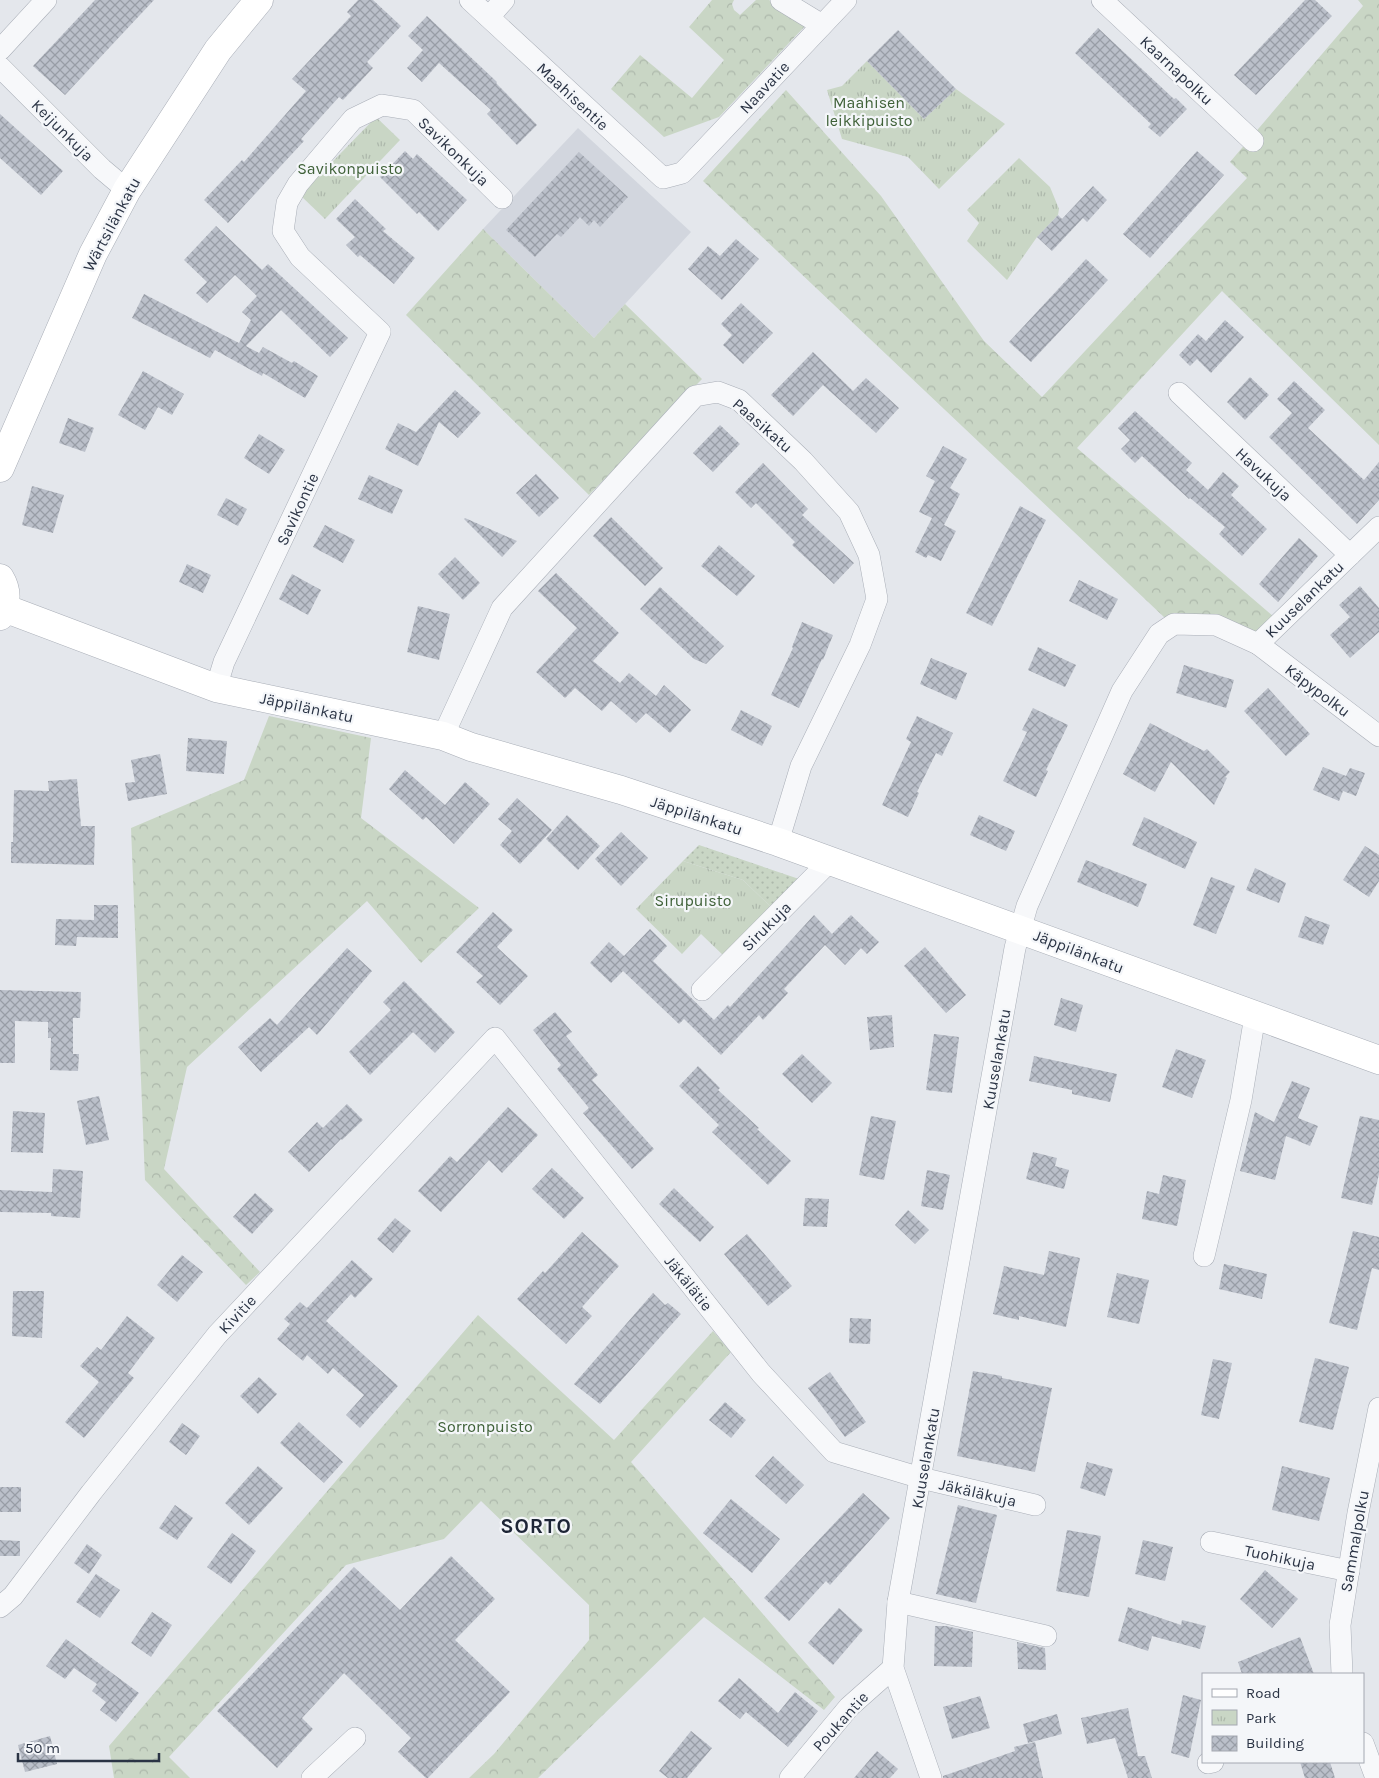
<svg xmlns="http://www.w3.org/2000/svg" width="1379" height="1778" font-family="Karla,sans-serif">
<defs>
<pattern id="grass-dots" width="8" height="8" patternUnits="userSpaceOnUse" patternTransform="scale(1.25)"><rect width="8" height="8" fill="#c9d6c5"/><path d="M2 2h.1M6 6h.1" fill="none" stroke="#adb8ab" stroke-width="1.8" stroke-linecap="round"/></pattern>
<pattern id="forest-crowns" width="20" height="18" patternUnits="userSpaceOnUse" patternTransform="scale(1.25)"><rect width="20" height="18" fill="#c9d6c5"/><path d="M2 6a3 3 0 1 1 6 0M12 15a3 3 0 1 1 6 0" fill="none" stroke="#adb8ab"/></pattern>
<pattern id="park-tufts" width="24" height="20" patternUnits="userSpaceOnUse" patternTransform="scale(1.25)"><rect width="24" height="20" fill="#c9d6c5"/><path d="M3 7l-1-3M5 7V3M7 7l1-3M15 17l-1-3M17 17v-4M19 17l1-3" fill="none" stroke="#adb8ab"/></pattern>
<pattern id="building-cross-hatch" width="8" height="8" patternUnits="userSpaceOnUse" patternTransform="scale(1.25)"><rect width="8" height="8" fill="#bbc0ca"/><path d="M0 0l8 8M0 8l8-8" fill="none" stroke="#989da6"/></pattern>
</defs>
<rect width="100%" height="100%" fill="#e4e7ec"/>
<polygon fill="#d2d6de" points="578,128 691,232 594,338 483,229"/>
<polygon fill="url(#grass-dots)" points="699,845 802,880 773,909 743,880 683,861"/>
<g fill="url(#forest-crowns)">
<polygon points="712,0 734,0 732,4 734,10 740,15 756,0 769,0 807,24 719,117 664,137 611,89 640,55 692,98 724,60 689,27"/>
<polygon points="1358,0 1379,0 1379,445 1222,291 1077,448 1274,617 1256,637 1165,618 703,181 786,90 881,196 984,341 1042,397 1247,178 1230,162 1363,6"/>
<polygon points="483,229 594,338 625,304 702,379 589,495 406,315"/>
<polygon points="269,716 371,738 361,818 479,908 421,963 367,901 187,1067 164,1169 260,1272 246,1285 145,1180 131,828 244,780"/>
<polygon points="478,1315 614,1440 713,1331 731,1352 631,1462 835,1697 824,1710 704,1617 538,1778 469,1778 494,1754 589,1640 589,1605 481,1501 444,1539 346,1565 169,1757 190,1778 114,1778 109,1746"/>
</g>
<g fill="url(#park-tufts)">
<polygon points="867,61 924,119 956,89 1005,124 939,189 908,157 842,139 827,90 842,86"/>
<polygon points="376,117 400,140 325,219 300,195"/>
<polygon points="1019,158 1050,187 1059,209 1058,215 1037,237 1007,280 967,241 979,223 967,210"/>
<polygon points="683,861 743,880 773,909 726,958 701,934 682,954 636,909"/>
</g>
<g fill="url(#building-cross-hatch)">
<polygon points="95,0 154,0 65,95 33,66"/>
<polygon points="358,0 373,0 401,26 367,62 373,68 343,100 339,97 301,139 304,141 228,223 204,200 242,160 244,162 306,91 292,79 351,16 347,12"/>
<polygon points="1305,0 1315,0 1332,16 1256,95 1234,75"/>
<polygon points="427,16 497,82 496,83 537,125 517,145 487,114 491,110 439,63 422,82 407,68 423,50 408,36"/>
<polygon points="1098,28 1174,99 1176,98 1187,109 1160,137 1148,127 1151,124 1075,53"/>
<polygon points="898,30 956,89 924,119 867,61"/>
<polygon points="0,114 63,171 41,195 0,158"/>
<polygon points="405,151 413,159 417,154 467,200 438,231 419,212 417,214 380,177"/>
<polygon points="1197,151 1224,175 1150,258 1123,234"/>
<polygon points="579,152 628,197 600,227 594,220 589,226 580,217 561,237 557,234 535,257 506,230"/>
<polygon points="1093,186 1107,200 1087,222 1083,218 1052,251 1037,237 1058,215 1062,219"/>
<polygon points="355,199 386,229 383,231 415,258 394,284 360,255 358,257 346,245 355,237 336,219"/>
<polygon points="216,226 262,270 268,264 348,338 330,357 281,310 246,346 259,353 263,347 292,363 294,361 318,376 305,398 263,373 262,376 215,350 210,358 132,318 144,294 239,343 251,320 242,312 257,296 235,275 207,303 196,293 207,282 184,260"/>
<polygon points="736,239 759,259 722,300 688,269 708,246 720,256"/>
<polygon points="1086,259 1108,280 1031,362 1009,342"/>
<polygon points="741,303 773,333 743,364 723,345 732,335 721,324"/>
<polygon points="1225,320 1244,337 1211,373 1197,359 1190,366 1179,355 1198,334 1206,341"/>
<polygon points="813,352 853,391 866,378 899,408 876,433 823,385 793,416 771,395"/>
<polygon points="143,371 184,394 172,415 158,407 145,430 118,415"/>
<polygon points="1250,377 1269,395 1245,420 1227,402"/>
<polygon points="1294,381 1325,410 1308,428 1364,480 1379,462 1379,500 1357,524 1269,437 1292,413 1277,399"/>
<polygon points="455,390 481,413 458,438 439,422 418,466 385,449 398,423 416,432"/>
<polygon points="1135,411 1192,463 1186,470 1208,490 1223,472 1239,486 1231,495 1267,529 1242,556 1219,534 1225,527 1190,498 1189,499 1142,456 1135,463 1121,449 1130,440 1118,428"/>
<polygon points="68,418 94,428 85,452 59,443"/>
<polygon points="720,425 740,444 713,472 693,453"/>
<polygon points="259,434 285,450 269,474 244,458"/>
<polygon points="943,446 967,459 950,488 960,494 944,525 956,531 941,561 928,555 926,558 915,552 932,518 919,512 935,481 926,476"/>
<polygon points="763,463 808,509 802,515 854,563 834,584 792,545 795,542 756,503 751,508 735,492"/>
<polygon points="536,474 559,498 539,517 516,493"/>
<polygon points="369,475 403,490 392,514 358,499"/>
<polygon points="32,486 64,495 53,533 22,525"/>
<polygon points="226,498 247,509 238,526 217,515"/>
<polygon points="1020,506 1046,520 992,626 966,613"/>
<polygon points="611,517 663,568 645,586 593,536"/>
<polygon points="465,518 517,541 502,557 464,519"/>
<polygon points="325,525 355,540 343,563 313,547"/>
<polygon points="1299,538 1318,556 1278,602 1259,584"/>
<polygon points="719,545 755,576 737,596 701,566"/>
<polygon points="455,557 480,583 463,600 438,574"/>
<polygon points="187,564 211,575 203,593 179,582"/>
<polygon points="556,573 619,633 593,661 620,683 629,673 656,696 664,685 691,710 670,733 646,713 636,723 611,701 602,711 575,688 565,698 536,672 577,628 538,591"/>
<polygon points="292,574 321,590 308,615 279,599"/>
<polygon points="1079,580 1118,599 1107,620 1069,601"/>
<polygon points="1360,586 1379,608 1379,632 1350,658 1330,635 1350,617 1339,605"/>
<polygon points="660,587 724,646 706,664 694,659 640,609"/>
<polygon points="418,606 450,614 439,660 407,652"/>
<polygon points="802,622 833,635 823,660 822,659 799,708 771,695 793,648 792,647"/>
<polygon points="1038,647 1076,665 1065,687 1028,670"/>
<polygon points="931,658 967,673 956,700 920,684"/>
<polygon points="1184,665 1234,680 1226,708 1176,693"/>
<polygon points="1268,688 1310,734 1286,756 1244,711"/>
<polygon points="1033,708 1068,725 1046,770 1048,771 1036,797 1003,781 1027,732 1022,730"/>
<polygon points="741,710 772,726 762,746 731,730"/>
<polygon points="917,716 953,733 942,756 936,753 917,792 919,793 908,817 882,805 911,742 906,739"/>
<polygon points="1150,723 1204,751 1207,749 1230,772 1225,777 1227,778 1214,805 1171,762 1155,792 1123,774"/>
<polygon points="188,738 227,741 224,774 186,771"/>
<polygon points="160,754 167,794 128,801 125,783 135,782 131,760"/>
<polygon points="1323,767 1346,776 1350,768 1365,773 1356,796 1343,791 1339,801 1313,790"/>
<polygon points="405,770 445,805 465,782 490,804 454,844 426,817 423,820 389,789"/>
<polygon points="77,779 81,826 95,826 94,865 11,863 11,842 13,842 14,790 49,791 48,781"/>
<polygon points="517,798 552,830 520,864 500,845 512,831 498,819"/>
<polygon points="567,815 600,846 578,870 546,839"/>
<polygon points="979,815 1015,831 1006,851 970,835"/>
<polygon points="1144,817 1197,842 1185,869 1132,845"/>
<polygon points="621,832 648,858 621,886 595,859"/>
<polygon points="1365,846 1379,855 1379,881 1369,897 1343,880"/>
<polygon points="1086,860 1147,884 1138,907 1077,882"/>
<polygon points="1255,868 1286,883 1279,903 1246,890"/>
<polygon points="1211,877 1235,886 1216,934 1193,925"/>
<polygon points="94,905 118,905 118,938 77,937 76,946 55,945 56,919 94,920"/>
<polygon points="493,912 513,930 497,947 528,976 500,1005 476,982 483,976 456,952"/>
<polygon points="814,915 832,934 851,915 879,942 867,954 861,948 845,965 825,945 784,989 788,993 763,1020 759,1015 721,1055 684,1019 679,1024 623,971 611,983 590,963 609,942 624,956 650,929 667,946 653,961 714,1020 728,1005 730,1007"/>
<polygon points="1305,916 1330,925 1323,945 1298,937"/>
<polygon points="925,947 966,995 946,1013 904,966"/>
<polygon points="347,948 372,971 317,1035 309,1027 261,1072 238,1047 270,1018 277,1025"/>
<polygon points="404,981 455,1032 435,1053 413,1032 370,1075 349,1052 391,1010 383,1002"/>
<polygon points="0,990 81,992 80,1018 73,1018 73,1054 79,1054 78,1071 50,1070 51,1038 48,1038 48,1022 15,1021 15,1063 0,1063"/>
<polygon points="1061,998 1083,1005 1076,1032 1054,1025"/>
<polygon points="555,1012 572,1032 566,1036 598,1075 592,1080 654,1149 632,1169 583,1113 589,1108 557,1069 561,1065 533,1030"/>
<polygon points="892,1015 894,1047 870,1050 867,1017"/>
<polygon points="934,1034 959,1037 952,1093 926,1090"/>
<polygon points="1176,1049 1206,1060 1192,1098 1162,1087"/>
<polygon points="802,1054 832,1083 812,1103 782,1074"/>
<polygon points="1034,1056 1117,1074 1110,1102 1072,1094 1072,1090 1029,1081"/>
<polygon points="698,1066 720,1088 718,1090 759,1128 757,1129 791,1161 768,1185 712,1132 719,1125 679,1086"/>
<polygon points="1292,1081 1310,1088 1298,1118 1318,1126 1310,1146 1286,1136 1275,1180 1240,1171 1255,1112 1274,1122"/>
<polygon points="99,1096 109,1140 86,1145 77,1101"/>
<polygon points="347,1104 363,1120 342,1140 341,1139 309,1172 288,1152 317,1122 323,1128"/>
<polygon points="508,1107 538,1135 502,1173 489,1160 441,1212 418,1191 450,1156 457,1162"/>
<polygon points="13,1111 45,1113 43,1153 11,1152"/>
<polygon points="871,1116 896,1121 884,1180 859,1175"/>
<polygon points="1360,1116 1379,1120 1379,1174 1372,1205 1341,1198"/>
<polygon points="1033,1152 1057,1158 1055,1166 1069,1170 1064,1189 1026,1179"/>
<polygon points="552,1168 584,1198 564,1219 532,1189"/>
<polygon points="53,1169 83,1171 80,1218 51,1216 51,1213 0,1212 0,1190 52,1192"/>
<polygon points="927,1170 950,1175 943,1210 921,1206"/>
<polygon points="1163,1175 1186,1180 1177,1226 1142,1219 1147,1191 1159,1194"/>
<polygon points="674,1188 714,1227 700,1242 659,1204"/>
<polygon points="255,1193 274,1210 252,1234 233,1217"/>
<polygon points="805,1198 829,1199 827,1227 803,1226"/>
<polygon points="908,1210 929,1230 915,1244 895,1225"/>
<polygon points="395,1218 411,1231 393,1253 377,1239"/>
<polygon points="1353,1231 1379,1237 1379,1270 1372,1268 1357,1330 1329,1323"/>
<polygon points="582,1232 619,1266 582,1307 592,1316 566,1344 517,1299 543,1271 545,1273"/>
<polygon points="747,1234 792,1286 768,1306 724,1254"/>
<polygon points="1049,1251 1080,1258 1066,1327 1019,1316 1019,1320 993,1314 1004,1266 1044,1275"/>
<polygon points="182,1255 203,1272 177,1302 157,1285"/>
<polygon points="352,1260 373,1279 355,1298 351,1294 326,1321 398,1386 360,1428 346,1415 364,1395 333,1368 328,1374 307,1355 303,1361 277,1339 290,1324 284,1319 300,1302 307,1308"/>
<polygon points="1224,1264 1267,1274 1262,1299 1219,1289"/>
<polygon points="1117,1273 1149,1280 1139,1324 1107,1317"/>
<polygon points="13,1291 44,1291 42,1338 12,1336"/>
<polygon points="653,1293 665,1305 668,1303 681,1314 600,1404 574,1384"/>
<polygon points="127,1316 155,1338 128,1373 134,1378 84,1438 65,1422 99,1382 80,1366 97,1347 101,1350"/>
<polygon points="850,1318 871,1319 870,1344 849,1343"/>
<polygon points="1315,1358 1349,1367 1333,1430 1299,1422"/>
<polygon points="1213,1359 1232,1363 1219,1419 1201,1415"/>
<polygon points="973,1371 1002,1376 1002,1378 1052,1388 1035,1472 957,1456"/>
<polygon points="830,1372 866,1422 845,1437 808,1388"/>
<polygon points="259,1377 277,1394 258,1414 240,1396"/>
<polygon points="725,1402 746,1420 731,1438 709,1420"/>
<polygon points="299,1422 343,1462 324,1483 280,1443"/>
<polygon points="182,1423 200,1436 186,1455 169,1442"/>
<polygon points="773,1456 804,1485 786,1504 755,1476"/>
<polygon points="1087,1462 1113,1469 1105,1496 1080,1488"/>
<polygon points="258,1466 283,1488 249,1525 225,1503"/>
<polygon points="1282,1466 1330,1478 1319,1521 1272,1510"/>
<rect x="0" y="1487" width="21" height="25"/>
<polygon points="863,1493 890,1518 830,1585 826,1581 789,1621 764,1598"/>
<polygon points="731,1499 780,1539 752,1573 703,1533"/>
<polygon points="175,1505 193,1518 177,1540 159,1528"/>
<polygon points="958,1505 997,1515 976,1603 936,1594"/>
<polygon points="1067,1530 1101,1536 1089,1597 1056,1591"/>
<polygon points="232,1533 256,1551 231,1584 207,1567"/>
<polygon points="0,1540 20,1541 20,1556 0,1556"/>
<polygon points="1143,1540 1173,1547 1165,1581 1135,1574"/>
<polygon points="87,1544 102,1555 89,1574 74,1563"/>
<polygon points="451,1556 495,1599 455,1640 510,1692 428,1778 426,1778 398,1752 411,1738 344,1673 302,1718 313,1729 277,1768 217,1711 354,1567 400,1610"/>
<polygon points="1265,1570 1298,1599 1272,1628 1240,1599"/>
<polygon points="96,1574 120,1590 100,1618 76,1602"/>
<polygon points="1128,1607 1181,1625 1182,1620 1206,1626 1200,1649 1152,1636 1148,1651 1118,1641"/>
<polygon points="839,1608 863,1630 833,1665 808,1643"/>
<polygon points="152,1612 172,1625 151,1657 131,1643"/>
<polygon points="935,1626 946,1626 973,1632 972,1667 934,1666"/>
<polygon points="1300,1637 1314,1674 1242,1674 1238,1662"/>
<polygon points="66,1639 139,1693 116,1722 100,1710 106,1702 92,1691 97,1684 74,1668 65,1679 46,1666"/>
<polygon points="1017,1642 1045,1648 1046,1670 1018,1669"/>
<polygon points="739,1678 778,1713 795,1692 818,1711 788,1747 746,1712 740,1719 718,1701"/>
<polygon points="1183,1695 1201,1700 1189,1758 1171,1753"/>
<polygon points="980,1696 990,1728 952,1739 943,1707"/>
<polygon points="1128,1708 1138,1756 1145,1756 1152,1778 1128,1778 1115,1738 1087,1744 1081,1718"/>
<polygon points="1057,1714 1062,1734 1028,1743 1023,1724"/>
<polygon points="691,1731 712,1748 687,1778 668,1778 659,1771"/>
<polygon points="50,1736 57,1764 25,1772 18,1745"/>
<polygon points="1035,1742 1043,1778 943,1778 943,1776 1015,1751 1014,1747"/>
<polygon points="877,1751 898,1769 890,1778 854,1778"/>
<polygon points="1300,1762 1330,1762 1335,1778 1305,1778"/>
</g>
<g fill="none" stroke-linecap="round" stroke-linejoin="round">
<defs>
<g id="street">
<polyline points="470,0 663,178 682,173 689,166 846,0"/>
<polyline points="781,0 822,25"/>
<polyline points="1102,0 1253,141"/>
<polyline points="489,17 504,0"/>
<polyline points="0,50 46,0"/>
<polyline points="0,67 102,169 127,190"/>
<polyline points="1179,393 1350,555"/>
<polyline points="1258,644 1379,736"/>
<polyline points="216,688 224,662 380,332 300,257 283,231 287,203 298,184 353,119 382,105 413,110 502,198"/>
<polyline points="443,736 502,608 695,396 718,392 739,400 803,461 849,512 869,555 877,599 860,645 801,766 778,842"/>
<polyline points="702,990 830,861"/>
<polyline points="1204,1256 1241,1100 1255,1016"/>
<polyline points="1211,1542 1349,1571"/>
<polyline points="898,1602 1046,1636"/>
<polyline points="0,1607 13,1596 91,1493 217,1335 495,1038 761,1373 834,1452 921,1478 1035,1505"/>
<polyline points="1342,1674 1340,1625 1358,1513 1379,1408"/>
<polyline points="1363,1743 1376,1778"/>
<polyline points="1208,1763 1213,1762"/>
<polyline points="312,1778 355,1738"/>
<polyline points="790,1778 849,1707 893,1668"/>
<polyline points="931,1778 893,1668 898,1602 1015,948 1027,906 1122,691 1159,634 1174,624 1216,625 1258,644 1379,527"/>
</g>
<g id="secondary">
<polyline points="0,468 93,254 127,190 218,50 259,0"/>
<path d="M0 578C8 591 7 603 0 616"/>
<polyline points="4,608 216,688 443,736 471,747 621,790 778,842 1379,1060"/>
</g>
</defs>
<use href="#street" stroke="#a9aeb7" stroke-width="22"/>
<use href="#secondary" stroke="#a9aeb7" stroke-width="29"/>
<use href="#street" stroke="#f7f8fa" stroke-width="21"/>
<use href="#secondary" stroke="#fff" stroke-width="28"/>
</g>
<g text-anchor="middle" stroke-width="4.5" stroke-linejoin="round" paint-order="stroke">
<g font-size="16" fill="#2b3445" stroke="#f4f6f9">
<text transform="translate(1177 70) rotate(43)" y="6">Kaarnapolku</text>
<text transform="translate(764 87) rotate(-47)" y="6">Naavatie</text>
<text transform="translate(573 96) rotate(43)" y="6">Maahisentie</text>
<text transform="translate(63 130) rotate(45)" y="6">Keijunkuja</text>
<text transform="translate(454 151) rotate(44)" y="6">Savikonkuja</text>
<text transform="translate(111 224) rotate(-62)" y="6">Wärtsilänkatu</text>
<text transform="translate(763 425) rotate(41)" y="6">Paasikatu</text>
<text transform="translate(1264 474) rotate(43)" y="6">Havukuja</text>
<text transform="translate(297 509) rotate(-65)" y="6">Savikontie</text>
<text transform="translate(1304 599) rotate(-44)" y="6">Kuuselankatu</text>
<text transform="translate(1318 690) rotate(37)" y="6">Käpypolku</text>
<text transform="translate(307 707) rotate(12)" y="6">Jäppilänkatu</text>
<text transform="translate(697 815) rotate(18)" y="6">Jäppilänkatu</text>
<text transform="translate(766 926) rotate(-45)" y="6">Sirukuja</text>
<text transform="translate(1079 951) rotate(21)" y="6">Jäppilänkatu</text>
<text transform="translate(996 1059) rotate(-80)" y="6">Kuuselankatu</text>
<text transform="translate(689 1283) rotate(51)" y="6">Jäkälätie</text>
<text transform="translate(237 1314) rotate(-47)" y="6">Kivitie</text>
<text transform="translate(925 1458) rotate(-80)" y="6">Kuuselankatu</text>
<text transform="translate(978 1492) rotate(13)" y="6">Jäkäläkuja</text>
<text transform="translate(1354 1541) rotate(-80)" y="6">Sammalpolku</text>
<text transform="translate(1280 1557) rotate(12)" y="6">Tuohikuja</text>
<text transform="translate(840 1721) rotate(-48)" y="6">Poukantie</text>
</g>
<g font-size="16" fill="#3f6138" stroke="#f4f6f9">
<text x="869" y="108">Maahisen<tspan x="869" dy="18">leikkipuisto</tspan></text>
<text x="350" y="174">Savikonpuisto</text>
<text x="693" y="906">Sirupuisto</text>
<text x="485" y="1432">Sorronpuisto</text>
</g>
<g font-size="21" font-weight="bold" letter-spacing="1" fill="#1d2536" stroke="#f4f6f9">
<text x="536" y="1533">SORTO</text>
</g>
</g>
<rect x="1202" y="1673" width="162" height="90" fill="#f4f6f9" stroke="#a4a8b1"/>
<rect x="1212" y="1689" width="25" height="8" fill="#ffffff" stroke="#a4a8b1"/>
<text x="1246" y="1698" font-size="15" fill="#2b3445">Road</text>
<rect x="1212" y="1710" width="25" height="15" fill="url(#park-tufts)" stroke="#a4a8b1"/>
<text x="1246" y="1723" font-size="15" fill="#2b3445">Park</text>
<rect x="1212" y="1736" width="25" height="15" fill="url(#building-cross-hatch)" stroke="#a4a8b1"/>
<text x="1246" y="1748" font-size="15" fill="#2b3445">Building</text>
<path d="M18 1753v8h141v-8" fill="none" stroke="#2b3445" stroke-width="2.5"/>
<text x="25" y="1753" font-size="15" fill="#2b3445" stroke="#f4f6f9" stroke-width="4" paint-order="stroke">50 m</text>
</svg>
